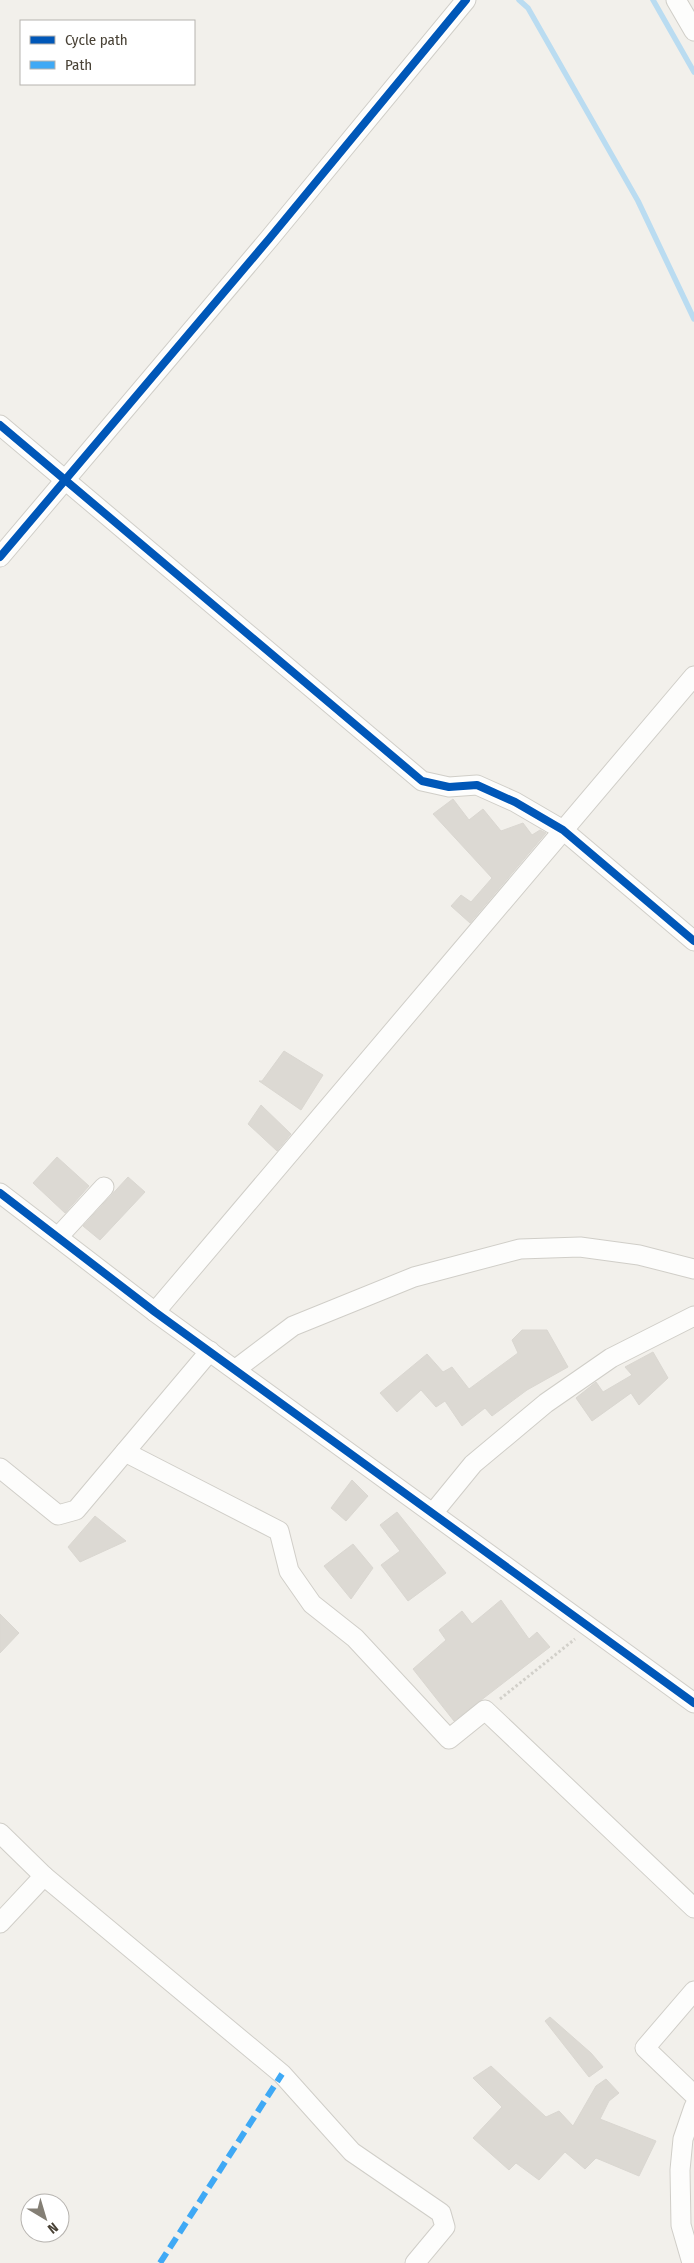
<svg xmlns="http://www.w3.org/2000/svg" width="694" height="2263" font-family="'Fira Sans Condensed',sans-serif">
<rect width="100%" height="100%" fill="#f2f0eb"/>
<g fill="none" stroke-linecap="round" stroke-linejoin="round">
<g stroke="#badcf1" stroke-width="5.5">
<polyline points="519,0 528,8 638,201 694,319"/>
<polyline points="653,0 694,72"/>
</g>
</g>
<g fill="#dcd9d3" stroke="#dad7d1">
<polygon points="453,799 469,820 483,809 501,831 523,823 532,835 540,830 546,833 470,923 451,906 461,895 471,902 492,878 433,814"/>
<polygon points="284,1051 323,1075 301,1110 259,1081 262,1081"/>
<polygon points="261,1105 291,1134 277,1151 248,1124"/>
<polygon points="57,1157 89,1186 65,1213 33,1183"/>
<polygon points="128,1177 145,1192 100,1240 83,1226"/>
<polygon points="522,1330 547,1330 568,1367 527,1390 492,1416 485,1408 462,1426 445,1401 436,1407 421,1390 397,1412 380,1393 427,1354 443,1372 452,1367 469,1389 518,1353 512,1340"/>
<polygon points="653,1352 668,1378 639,1405 631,1393 592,1421 576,1398 596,1382 603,1392 632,1375 625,1367"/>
<polygon points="352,1480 368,1496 346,1521 331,1508"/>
<polygon points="397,1512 446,1573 408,1601 381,1565 400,1551 380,1525"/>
<polygon points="95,1516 126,1541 80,1562 68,1547"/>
<polygon points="353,1544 373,1568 351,1599 324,1566"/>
<polygon points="501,1600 529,1639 537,1632 550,1647 454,1721 413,1669 446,1640 439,1630 462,1611 472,1624"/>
<polygon points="0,1614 19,1633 0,1653"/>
<polygon points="550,2017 591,2053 603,2067 589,2077 545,2021"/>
<polygon points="491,2066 546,2117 559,2111 573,2126 596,2086 606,2079 619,2093 609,2101 600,2119 656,2141 639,2176 596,2158 585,2169 565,2152 539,2180 516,2163 509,2170 473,2138 502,2107 473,2078"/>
</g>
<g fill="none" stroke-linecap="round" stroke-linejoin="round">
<defs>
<g id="minor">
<polyline points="676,0 694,31"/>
<polyline points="0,425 422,781 449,787 477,785 515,802 563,830 694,941"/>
<polyline points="0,557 269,239 466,0"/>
<polyline points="0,1193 155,1312 694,1703"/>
<polyline points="58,1237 104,1187"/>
<polyline points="155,1312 694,676"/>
<polyline points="236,1369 293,1326 414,1277 520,1249 580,1247 639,1255 694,1269"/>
<polyline points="125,1452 279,1531 289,1571 312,1604 355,1638 449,1739 485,1710 694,1908"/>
<polyline points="0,1468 58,1515 76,1510 210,1351"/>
<polyline points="433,1513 473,1464 546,1403 611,1358 694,1316"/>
<polyline points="0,1833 44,1876 282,2074 352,2152 441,2213 445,2227 415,2263"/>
<polyline points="0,1923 44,1876"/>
<polyline points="694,1991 645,2048 694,2095"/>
<polyline points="692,2263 681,2225 680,2170 683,2139 694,2107"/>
</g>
</defs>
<use href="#minor" stroke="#d0cec8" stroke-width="21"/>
<polyline stroke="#d2d0ca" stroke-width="3" stroke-dasharray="2.5 2.5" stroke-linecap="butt" points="500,1699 575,1639"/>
<use href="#minor" stroke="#fdfdfc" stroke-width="19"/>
<polyline stroke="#3fa9f5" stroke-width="6" stroke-dasharray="12 6" stroke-linecap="butt" points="160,2263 282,2074"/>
<defs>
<g id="cycleway">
<polyline points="0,425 422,781 449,787 477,785 515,802 563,830 694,941"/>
<polyline points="0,557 269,239 466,0"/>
<polyline points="0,1193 155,1312 694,1703"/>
</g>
</defs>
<use href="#cycleway" stroke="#fff" stroke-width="11"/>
<use href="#cycleway" stroke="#0057b8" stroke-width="8"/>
</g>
<rect x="20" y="20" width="175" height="65" fill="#ffffff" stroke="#b6b3af"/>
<rect x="30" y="36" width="25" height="8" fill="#0057b8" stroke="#b6b3af"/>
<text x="65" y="45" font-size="15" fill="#494236">Cycle path</text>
<rect x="30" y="61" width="25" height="8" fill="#3fa9f5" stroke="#b6b3af"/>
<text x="65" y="70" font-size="15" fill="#494236">Path</text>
<g transform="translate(45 2218) rotate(142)"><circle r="24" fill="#ffffff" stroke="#b6b3af"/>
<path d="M0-4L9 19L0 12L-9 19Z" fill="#847f75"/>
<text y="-8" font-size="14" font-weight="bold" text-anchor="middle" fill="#494236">N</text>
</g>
</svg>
